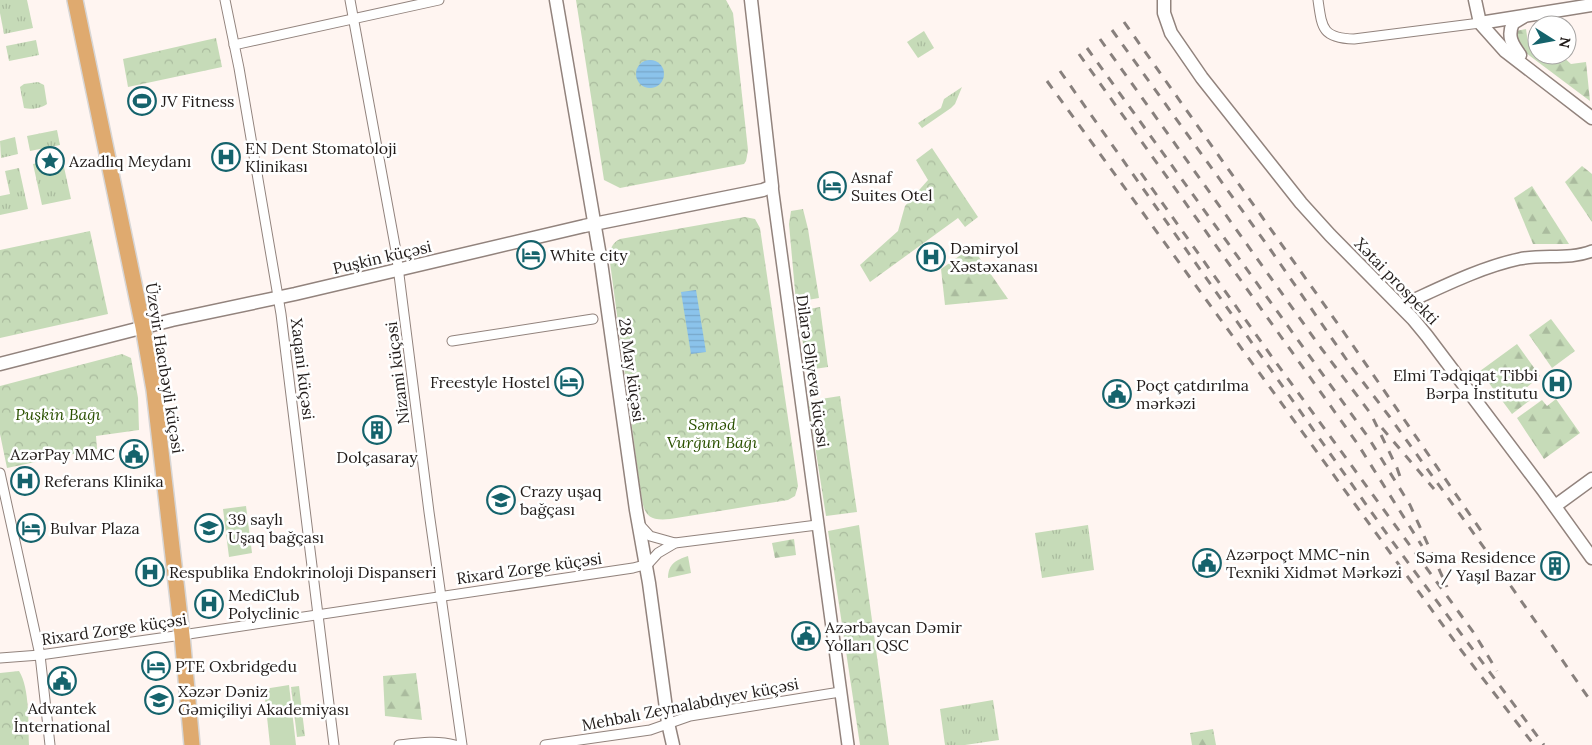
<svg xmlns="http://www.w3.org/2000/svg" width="1592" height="745" font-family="Lora,serif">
<defs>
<pattern id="grass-tufts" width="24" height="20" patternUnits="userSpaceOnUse" patternTransform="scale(1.25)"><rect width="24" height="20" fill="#c6dbb8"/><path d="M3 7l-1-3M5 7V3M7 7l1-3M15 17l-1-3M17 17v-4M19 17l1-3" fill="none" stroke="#aabb9e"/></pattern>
<pattern id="forest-firs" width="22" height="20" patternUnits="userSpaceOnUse" patternTransform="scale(1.25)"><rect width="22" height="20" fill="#c6dbb8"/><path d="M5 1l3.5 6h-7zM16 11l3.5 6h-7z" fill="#aabb9e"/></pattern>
<pattern id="park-crowns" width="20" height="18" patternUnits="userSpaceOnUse" patternTransform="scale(1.25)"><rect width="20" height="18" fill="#c6dbb8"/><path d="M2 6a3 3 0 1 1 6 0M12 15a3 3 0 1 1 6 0" fill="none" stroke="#aabb9e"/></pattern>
<pattern id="water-rules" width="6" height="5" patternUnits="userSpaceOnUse" patternTransform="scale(1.25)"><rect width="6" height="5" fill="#8bc3eb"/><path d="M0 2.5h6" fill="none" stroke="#78a7c9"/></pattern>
</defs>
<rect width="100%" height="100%" fill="#fff5f1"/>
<g fill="url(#grass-tufts)">
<polygon points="0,0 27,0 33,28 4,34 0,13"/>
<polygon points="924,31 934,48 918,58 907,42"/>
<polygon points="36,40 39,55 9,61 6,46"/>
<path d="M38 82 44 85 47 104C42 108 31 110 24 108L20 87 24 84Z"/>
<polygon points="962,87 955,104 951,108 922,128 918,123 941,108 944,99"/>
<polygon points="57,130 60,145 30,151 27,136"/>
<polygon points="15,137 18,154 1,158 0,141"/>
<polygon points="62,158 71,199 42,205 33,164"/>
<polygon points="19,168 28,209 0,215 0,196 10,194 5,171"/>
<polygon points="1088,525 1094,570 1042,578 1035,533"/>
<polygon points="299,686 305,736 297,737 291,687"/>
<polygon points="993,700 999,740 965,745 945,745 940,709"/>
</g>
<g fill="url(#forest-firs)">
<polygon points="1526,29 1528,43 1537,41 1537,55 1561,55 1571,64 1586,62 1590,101 1518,47 1515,39 1516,31"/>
<polygon points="1582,166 1592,174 1592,222 1565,182"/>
<polygon points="1532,186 1569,244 1533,244 1514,198"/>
<polygon points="972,247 1008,299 945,305 941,269"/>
<polygon points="1551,319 1575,351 1552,368 1529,335"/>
<polygon points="1517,344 1540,376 1526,388 1533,398 1512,414 1480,371"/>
<polygon points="1556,399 1580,433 1544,459 1517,418 1542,400 1547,406"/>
<polygon points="794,539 796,555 775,558 772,543"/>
<path d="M688 556 691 573 668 578C668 564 676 560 688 556Z"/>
<polygon points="416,673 422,720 385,716 383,676"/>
<polygon points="1213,729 1216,745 1192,745 1190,733"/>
</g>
<g fill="url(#park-crowns)">
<polygon points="576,0 726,0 733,13 748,150 746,161 744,164 620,188 604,180"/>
<polygon points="216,38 222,67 128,87 123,59"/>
<polygon points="932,148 978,217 965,227 958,218 870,282 860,265 898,231 905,206 928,180 916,160"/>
<polygon points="803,209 808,229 819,298 796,302 789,224 791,211"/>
<path d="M745 217 755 219 760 228 798 486 795 496 788 500 670 519C642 522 644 509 640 487L609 255C611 248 612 243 620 239Z"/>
<polygon points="90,231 108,314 0,338 0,250"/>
<polygon points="820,307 828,367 807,370 798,311"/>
<polygon points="122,354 131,358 138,398 139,430 96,436 97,449 7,468 0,434 0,386"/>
<polygon points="840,396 857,512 826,516 808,401"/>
<polygon points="859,525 889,745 860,745 828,531"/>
<path d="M19 671C30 688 28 725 29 745H0V673Z"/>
</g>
<g fill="#c6dbb8">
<polygon points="246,506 252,553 229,557 223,509"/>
<polygon points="289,685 296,745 270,745 264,689"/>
</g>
<g fill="url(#water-rules)">
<circle cx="650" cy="74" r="14"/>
<polygon points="696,290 706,352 691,354 681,292"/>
</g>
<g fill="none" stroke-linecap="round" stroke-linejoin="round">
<defs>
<g id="minor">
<polyline points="225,0 239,68 281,314 334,745"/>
<polyline points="350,0 396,251 429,512 462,745"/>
<path d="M1318 0C1322 28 1322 38 1354 39L1480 23"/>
<polyline points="234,45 439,0"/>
<polyline points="452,341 593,319"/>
<polyline points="0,473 40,655 50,745"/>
<polyline points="639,524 650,536 675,543"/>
<polyline points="0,658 40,655 182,635 633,568 648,564 658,553 675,543 817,525"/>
<path d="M399 745C417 743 437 740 455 745"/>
<polyline points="545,745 650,730 690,716 840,692"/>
</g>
<g id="tertiary">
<polyline points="772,186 848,745"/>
<path d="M1400 306C1438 289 1478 268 1519 259 1543 254 1569 260 1592 251"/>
</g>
<g id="secondary">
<polyline points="556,0 601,262 636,510 649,583 668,723 673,745"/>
<polyline points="1164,0 1164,13 1171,33 1202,78 1301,203 1330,235 1413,319 1427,336 1543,490 1592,558"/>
<polyline points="1475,0 1480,23 1505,51 1592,118"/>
<polyline points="1480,23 1592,5"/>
<path d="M1520 55C1512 44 1507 36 1513 23L1523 17"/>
<polyline points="0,364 172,320 295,294 584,226 763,190 772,186 751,0"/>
<polyline points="1555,506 1592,479"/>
</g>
<polyline id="trunk" points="75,0 143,327 154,390 182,635 192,745"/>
</defs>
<use href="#minor" stroke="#92837d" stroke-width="11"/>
<use href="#tertiary" stroke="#92837d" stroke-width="14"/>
<use href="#secondary" stroke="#92837d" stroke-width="15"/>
<use href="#trunk" stroke="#d7d6d6" stroke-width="18"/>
<use href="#minor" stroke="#fff" stroke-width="9"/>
<use href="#tertiary" stroke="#fff" stroke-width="11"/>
<use href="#secondary" stroke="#fff" stroke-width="12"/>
<use href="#trunk" stroke="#dfaa6f" stroke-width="15"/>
<g stroke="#88807d" stroke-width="3" stroke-dasharray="9 9" stroke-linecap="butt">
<polyline points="1124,22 1345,334 1484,535"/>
<polyline points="1112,30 1270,249 1353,369 1389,416 1490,556 1592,703"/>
<polyline points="1100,39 1321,348 1371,414 1397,468 1402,482"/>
<polyline points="1087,48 1368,437 1410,505 1447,587"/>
<polyline points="1079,54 1357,443 1422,546"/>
<polyline points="1060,71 1389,537 1544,745"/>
<polyline points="1047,81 1461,650 1534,745"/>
<polyline points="1141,173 1272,357 1474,633 1497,671"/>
<polyline points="1382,428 1434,489"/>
</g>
</g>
<defs>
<symbol id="stadium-ring" viewBox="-11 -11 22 22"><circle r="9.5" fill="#fff" stroke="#15636c" stroke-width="1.5"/><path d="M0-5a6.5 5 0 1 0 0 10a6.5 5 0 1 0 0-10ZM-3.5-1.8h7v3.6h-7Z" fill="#15636c"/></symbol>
<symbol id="hospital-ring" viewBox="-11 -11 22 22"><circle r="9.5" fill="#fff" stroke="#15636c" stroke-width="1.5"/><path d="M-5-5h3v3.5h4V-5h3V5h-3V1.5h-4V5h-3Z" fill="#15636c"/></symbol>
<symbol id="sight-ring" viewBox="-11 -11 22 22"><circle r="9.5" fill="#fff" stroke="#15636c" stroke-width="1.5"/><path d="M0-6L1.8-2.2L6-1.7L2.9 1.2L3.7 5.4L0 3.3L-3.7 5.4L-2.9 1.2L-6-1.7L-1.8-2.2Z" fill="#15636c"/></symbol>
<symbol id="hotel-ring" viewBox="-11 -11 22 22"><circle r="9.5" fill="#fff" stroke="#15636c" stroke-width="1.5"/><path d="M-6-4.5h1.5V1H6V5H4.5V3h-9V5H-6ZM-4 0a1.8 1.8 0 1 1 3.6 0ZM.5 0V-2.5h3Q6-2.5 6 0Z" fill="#15636c"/></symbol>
<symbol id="civic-ring" viewBox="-11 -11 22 22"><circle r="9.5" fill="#fff" stroke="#15636c" stroke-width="1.5"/><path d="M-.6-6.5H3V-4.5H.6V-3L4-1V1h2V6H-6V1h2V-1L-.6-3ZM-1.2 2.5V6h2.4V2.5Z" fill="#15636c"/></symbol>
<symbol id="building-ring" viewBox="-11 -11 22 22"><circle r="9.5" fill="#fff" stroke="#15636c" stroke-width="1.5"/><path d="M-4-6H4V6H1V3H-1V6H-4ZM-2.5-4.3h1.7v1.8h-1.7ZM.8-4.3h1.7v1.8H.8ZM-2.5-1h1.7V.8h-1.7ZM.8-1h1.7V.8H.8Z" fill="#15636c"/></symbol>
<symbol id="school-ring" viewBox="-11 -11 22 22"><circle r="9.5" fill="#fff" stroke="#15636c" stroke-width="1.5"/><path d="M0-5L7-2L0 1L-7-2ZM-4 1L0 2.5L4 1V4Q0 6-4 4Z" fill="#15636c"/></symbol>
<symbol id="university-ring" viewBox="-11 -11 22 22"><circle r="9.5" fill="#fff" stroke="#15636c" stroke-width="1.5"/><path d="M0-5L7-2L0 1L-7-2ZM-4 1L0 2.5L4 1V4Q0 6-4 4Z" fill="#15636c"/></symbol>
</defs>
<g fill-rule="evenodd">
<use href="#stadium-ring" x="126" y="85" width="32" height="32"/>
<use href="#hospital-ring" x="210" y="141" width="32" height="32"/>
<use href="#sight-ring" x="34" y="145" width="32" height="32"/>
<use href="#hotel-ring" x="816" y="170" width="32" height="32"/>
<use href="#hotel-ring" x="515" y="239" width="32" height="32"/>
<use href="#hospital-ring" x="915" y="241" width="32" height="32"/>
<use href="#hotel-ring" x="553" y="366" width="32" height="32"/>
<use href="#hospital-ring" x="1541" y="368" width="32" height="32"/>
<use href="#civic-ring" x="1101" y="378" width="32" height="32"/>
<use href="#building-ring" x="361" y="414" width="32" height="32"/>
<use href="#civic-ring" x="118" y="438" width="32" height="32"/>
<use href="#hospital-ring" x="9" y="465" width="32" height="32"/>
<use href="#school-ring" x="485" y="484" width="32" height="32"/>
<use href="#hotel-ring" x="15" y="512" width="32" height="32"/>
<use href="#school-ring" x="193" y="512" width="32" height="32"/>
<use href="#civic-ring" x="1191" y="547" width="32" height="32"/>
<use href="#building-ring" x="1539" y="550" width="32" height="32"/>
<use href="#hospital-ring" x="134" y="556" width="32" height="32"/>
<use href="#hospital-ring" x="193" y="588" width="32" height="32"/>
<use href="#civic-ring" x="790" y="620" width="32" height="32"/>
<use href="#hotel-ring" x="140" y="650" width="32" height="32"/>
<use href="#civic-ring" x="46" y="665" width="32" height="32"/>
<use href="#university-ring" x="143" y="684" width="32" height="32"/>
</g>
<g text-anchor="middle" stroke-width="5" stroke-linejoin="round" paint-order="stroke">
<g font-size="16" fill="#211b19" stroke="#fff" text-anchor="start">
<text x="161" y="107">JV Fitness</text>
<text x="245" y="154">EN Dent Stomatoloji<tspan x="245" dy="18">Klinikası</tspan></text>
<text x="69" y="167">Azadlıq Meydanı</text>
<text x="851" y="183">Asnaf<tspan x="851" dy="18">Suites Otel</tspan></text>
<text x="950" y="254">Dəmiryol<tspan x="950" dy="18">Xəstəxanası</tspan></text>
<text x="550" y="261">White city</text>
<text x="1538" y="381" text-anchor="end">Elmi Tədqiqat Tibbi<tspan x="1538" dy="18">Bərpa İnstitutu</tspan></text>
<text x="550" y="388" text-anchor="end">Freestyle Hostel</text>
<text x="1136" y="391">Poçt çatdırılma<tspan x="1136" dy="18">mərkəzi</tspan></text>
<text x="115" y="460" text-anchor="end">AzərPay MMC</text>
<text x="377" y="463" text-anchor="middle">Dolçasaray</text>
<text x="44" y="487">Referans Klinika</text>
<text x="520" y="497">Crazy uşaq<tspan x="520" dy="18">bağçası</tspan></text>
<text x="228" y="525">39 saylı<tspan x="228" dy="18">Uşaq bağçası</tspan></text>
<text x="50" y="534">Bulvar Plaza</text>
<text x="1226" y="560">Azərpoçt MMC-nin<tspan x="1226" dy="18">Texniki Xidmət Mərkəzi</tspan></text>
<text x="1536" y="563" text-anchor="end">Səma Residence<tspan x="1536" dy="18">/ Yaşıl Bazar</tspan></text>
<text x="169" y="578">Respublika Endokrinoloji Dispanseri</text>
<text x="228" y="601">MediClub<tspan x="228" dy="18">Polyclinic</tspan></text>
<text x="825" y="633">Azərbaycan Dəmir<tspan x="825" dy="18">Yolları QSC</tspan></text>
<text x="175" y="672">PTE Oxbridgedu</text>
<text x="178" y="697">Xəzər Dəniz<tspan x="178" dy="18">Gəmiçiliyi Akademiyası</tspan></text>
<text x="62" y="714" text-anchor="middle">Advantek<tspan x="62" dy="18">İnternational</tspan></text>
</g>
<g font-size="16" fill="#211b19" stroke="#fff">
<text transform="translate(382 257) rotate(-13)" y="6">Puşkin küçəsi</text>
<text transform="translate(1397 281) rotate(46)" y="6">Xətai prospekti</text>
<text transform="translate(165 368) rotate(81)" y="6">Üzeyir Hacıbəyli küçəsi</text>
<text transform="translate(303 369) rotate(83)" y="6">Xaqani küçəsi</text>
<text transform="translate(632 370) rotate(82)" y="6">28 May küçəsi</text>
<text transform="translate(813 371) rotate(82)" y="6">Dilarə Əliyeva küçəsi</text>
<text transform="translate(397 373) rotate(-97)" y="6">Nizami küçəsi</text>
<text transform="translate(529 568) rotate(-8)" y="6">Rixard Zorge küçəsi</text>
<text transform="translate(114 629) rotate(-8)" y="6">Rixard Zorge küçəsi</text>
<text transform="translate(690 704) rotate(-11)" y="6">Mehbalı Zeynalabdıyev küçəsi</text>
</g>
<g font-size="16" font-style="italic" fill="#2b5100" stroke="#fff">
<text x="58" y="420">Puşkin Bağı</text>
<text x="712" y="430">Səməd<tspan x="712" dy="18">Vurğun Bağı</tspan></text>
</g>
</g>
<g transform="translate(1552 40) rotate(101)"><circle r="24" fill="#ffffff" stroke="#a6a4a3"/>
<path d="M0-4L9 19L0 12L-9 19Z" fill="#15636c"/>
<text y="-8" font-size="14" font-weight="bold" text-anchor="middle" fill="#211b19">N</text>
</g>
</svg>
